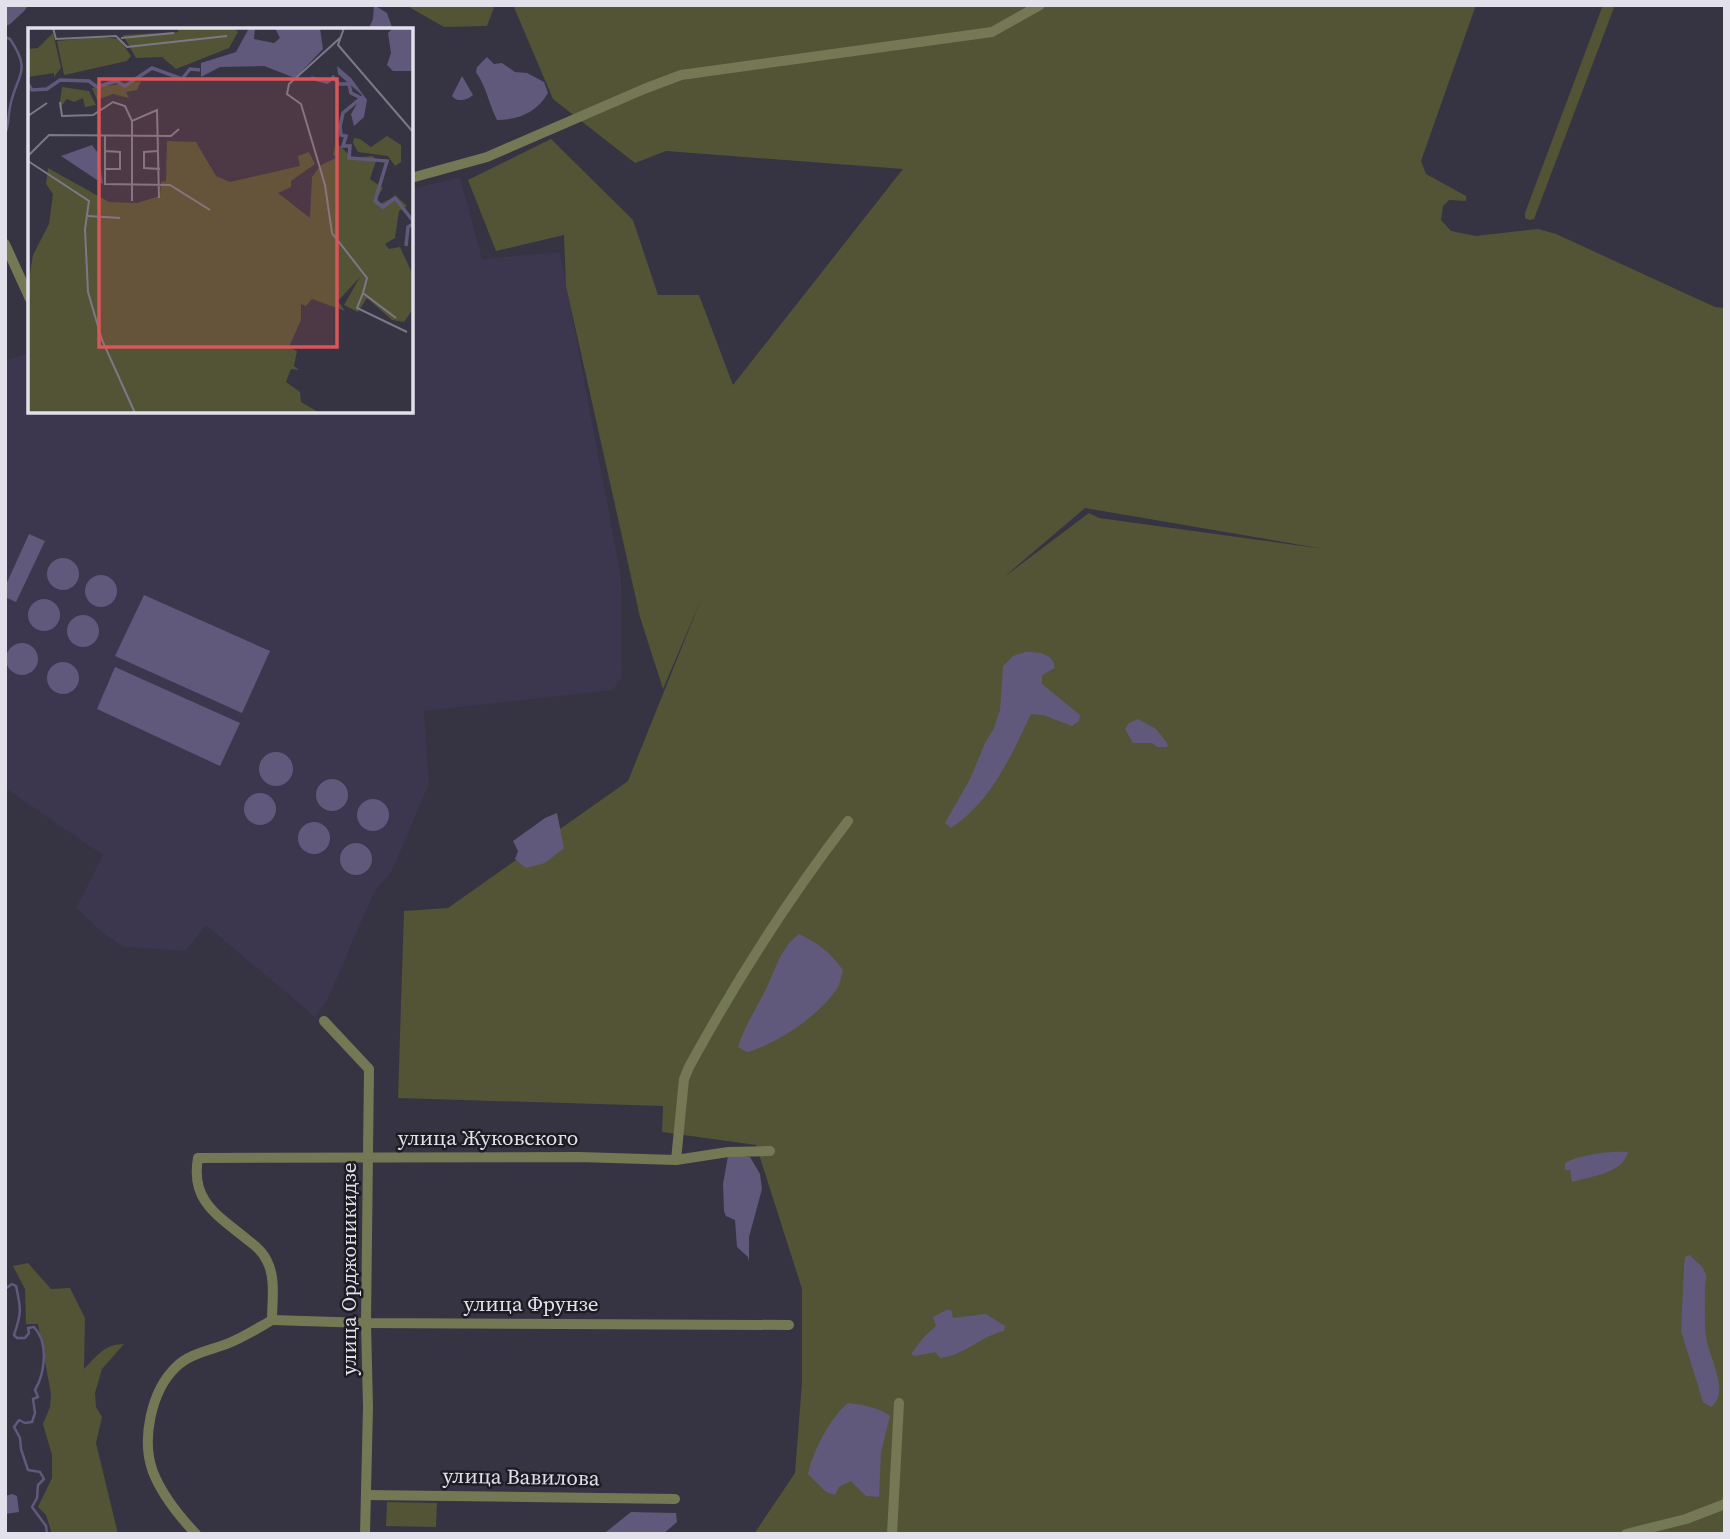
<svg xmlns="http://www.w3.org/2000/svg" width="1730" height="1539" font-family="'Source Serif 4',serif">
<rect width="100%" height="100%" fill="#363343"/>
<polygon fill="#3c374e" points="460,177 482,259 560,252 621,577 622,677 613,690 424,711 429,784 392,871 374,892 327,1001 315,1017 206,925 185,951 124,947 103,933 76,908 103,855 5,788 5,365 6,360 30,353 30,411 411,411 411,189"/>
<g fill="#525435" fill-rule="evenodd">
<polygon points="410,5 495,5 487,26 444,27 409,7"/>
<path d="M513 5H1476L1421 161 1426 174 1466 196V201L1449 200 1443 206 1441 220 1451 231 1476 236 1538 229 1556 234 1715 307 1725 308V1534H754L795 1473 802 1382V1289L756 1145 662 1132 663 1106 398 1098 404 911 448 908 628 781 702 597 663 689 640 617 566 286 564 235 496 251 468 180 551 139 633 220 658 295H699L733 385 903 169 666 151 635 163 553 99ZM1085 508 1324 549 1099 518 1089 513 1004 577Z"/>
<polygon points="1603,5 1615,5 1534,219 1529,220 1525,218 1525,213"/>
<path d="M28 1263 51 1289 70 1288 85 1318 84 1369C97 1356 104 1344 124 1344L102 1369 95 1393 96 1407 102 1417 96 1443 118 1534H52L46 1515 38 1507 52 1478V1455L43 1424 50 1407 51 1394 38 1324H26L25 1289 13 1266Z"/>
<polygon points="387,1502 437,1503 436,1527 386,1526"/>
</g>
<g fill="#60597b">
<polygon points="374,5 387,13 393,30 368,30 373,19"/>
<path d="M487 57 494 64 502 63 515 72 527 73 544 82 548 93C537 112 519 120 497 120 489 104 486 86 476 72L477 67Z"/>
<path d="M462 76 473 95C467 100 458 103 452 96Z"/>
<polygon points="29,534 45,541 16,602 5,597 5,587"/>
<circle cx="63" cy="574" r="16"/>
<circle cx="101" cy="591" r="16"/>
<polygon points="144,595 270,651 242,713 115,656"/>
<circle cx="44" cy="615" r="16"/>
<circle cx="83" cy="631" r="16"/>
<circle cx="22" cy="659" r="16"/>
<path d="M1026 652C1039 652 1053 653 1055 668L1042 675V684L1080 715 1079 721 1072 726 1043 715 1031 714C1011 756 991 802 951 828L945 823 970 779 985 743 993 730 1000 710 1003 666 1013 656Z"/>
<circle cx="63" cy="678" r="16"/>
<polygon points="115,667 240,723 220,766 97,709"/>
<polygon points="1138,719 1156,729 1168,744 1167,747 1157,747 1152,743 1133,743 1125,729 1129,723"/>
<circle cx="276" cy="769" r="17"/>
<circle cx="332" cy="795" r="16"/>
<circle cx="260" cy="809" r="16"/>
<circle cx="373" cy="815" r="16"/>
<polygon points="557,813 564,848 545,863 526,868 515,859 518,851 513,841 545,818"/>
<circle cx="314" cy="838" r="16"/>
<circle cx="356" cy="859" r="16"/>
<path d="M799 934C818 943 831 953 843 970 841 977 840 985 836 990 818 1016 777 1044 747 1052L738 1047C745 1026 755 1010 765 991 776 970 779 949 799 934Z"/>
<path d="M1628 1152C1623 1174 1590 1176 1572 1182L1570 1170H1565V1163C1582 1154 1608 1151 1628 1152Z"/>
<polygon points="734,1155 750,1157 760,1174 762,1189 749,1237 749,1262 748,1257 737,1247 735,1220 726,1216 724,1211 723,1184 728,1156"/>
<path d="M1690 1255C1696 1263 1704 1265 1706 1276 1707 1281 1705 1282 1705 1287 1705 1301 1704 1329 1707 1342 1710 1357 1730 1394 1711 1407L1703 1402 1681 1331 1684 1267 1685 1257Z"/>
<path d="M946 1310H951L953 1318 986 1314 1005 1326 1004 1331C981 1336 963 1356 940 1358L935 1352 915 1356 911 1354 923 1338 936 1326 933 1317Z"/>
<path d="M848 1403C862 1405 879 1407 890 1416L881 1452 879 1497 866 1496 851 1481 839 1487 835 1495 826 1492 808 1474C812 1453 831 1416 848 1403Z"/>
<polygon points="12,1494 17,1496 19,1512 5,1514 5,1496"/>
<polygon points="631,1512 676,1513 677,1522 663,1534 597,1534 606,1532"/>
</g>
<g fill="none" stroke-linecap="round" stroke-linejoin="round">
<g stroke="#60597b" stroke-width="2.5">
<path d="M5 37 10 39C33 73 16 74 10 107 8 116 9 125 5 134"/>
<path d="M5 1289 12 1284 16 1286C21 1309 22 1312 14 1335L17 1338H25L29 1333 28 1328 34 1327C49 1343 45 1373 35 1390L38 1397 33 1399 35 1413 32 1422 25 1423 19 1420 14 1427 20 1438 21 1449 28 1470 40 1472 44 1479 38 1485 37 1498 32 1507 46 1526 47 1534"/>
</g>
<polyline stroke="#60597b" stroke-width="16" points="5,18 19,5"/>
<g stroke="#757855" stroke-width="10">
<polyline points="411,178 487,157 644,89 681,75 992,32 1040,5"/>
<polyline points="5,244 30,299"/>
<polyline points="324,1021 369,1069 366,1323 368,1407 365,1534"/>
<path d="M676 1160 684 1079 689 1067C736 981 788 899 848 821"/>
<polyline points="272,1320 366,1323 789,1325"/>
<polyline points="366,1495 675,1499"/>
<path d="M196 1534C179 1516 162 1495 153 1472 141 1440 151 1391 176 1367 190 1353 212 1350 229 1343 244 1337 258 1328 272 1320 272 1301 276 1278 267 1261 263 1252 256 1246 249 1241 219 1216 190 1202 198 1158L579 1157 676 1160 728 1152 770 1151"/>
<polyline points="892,1534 899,1403"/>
<polyline points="1626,1534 1686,1519 1725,1504"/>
</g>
</g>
<g text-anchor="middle" stroke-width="5" stroke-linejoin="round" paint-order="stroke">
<g font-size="21" fill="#e2e1eb" stroke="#1d1c23">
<text x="488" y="1145">улица Жуковского</text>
<text transform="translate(349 1269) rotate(-90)" y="7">улица Орджоникидзе</text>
<text x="531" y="1311">улица Фрунзе</text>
<text transform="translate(521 1477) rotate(1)" y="7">улица Вавилова</text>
</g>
</g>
<g transform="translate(28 28)">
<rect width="385" height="385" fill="#363343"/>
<path d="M151 0H206L210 4 201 20 148 41 134 29 108 30 95 7 150 4ZM25 5 33 40 26 49V45L0 49V21L10 20ZM72 9 91 11 103 28 99 33 36 47 29 13ZM113 53 109 62 98 64 101 70 85 66 69 72 64 60ZM34 59 61 63 68 77 57 79 55 70 46 74 39 71 31 81ZM359 108 373 117V134L367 138 360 128 330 124 325 115 326 110 332 111 343 119ZM139 113 168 114 188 148 202 154 272 138 270 128 281 124 287 136 263 153V159L250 165 282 190 284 149 293 137 310 129 305 127 308 114 324 130 345 128 348 133 342 151 355 160 349 170 352 176 368 168 379 178 371 183 367 210 357 216 361 221 372 219 385 247V281L376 294 364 292 339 270 330 284 316 277 332 249 310 273 317 283 284 271 278 278 273 276V292L261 319 269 323 266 338 271 342 263 341 258 354 272 364 273 374 292 385H0V257L5 227 21 196 25 166 18 156 20 140 81 174 109 175 132 168 133 154 138 153Z" fill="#525435"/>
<path d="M221 0H227L226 11 246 15 252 10 247 0H292L295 21 267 50 236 38 192 39 173 49V35L208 24ZM365 0H385V43H365L359 37 363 25 360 5ZM309 38 323 50 339 72 336 89 326 98 323 86 334 67 310 46ZM64 117 70 125 75 156 33 128Z" fill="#60597b"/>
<path fill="none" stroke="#60597b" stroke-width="3.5" d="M304 48 311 56H321L323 65 333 70 315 85 312 98 313 107 318 108 315 118H322L321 130 359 133 347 173 355 179 367 170 385 193M283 50 299 54 305 50M0 56 4 62 19 61 32 52 61 53 69 59 88 53 97 58 124 40 154 51 162 41 172 42M378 218 380 199 385 196"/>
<path fill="none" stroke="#7b7986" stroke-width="2" d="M25 0 28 11 88 8 99 19 199 8M316 0 310 17 385 104M93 10 146 5M312 10 261 56 259 66 273 76 297 157 304 205 339 250 335 265 368 290M32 74 34 88 65 87 85 74 97 78 104 93 129 82 131 170M0 88 19 75M77 108V156L142 157 182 182M130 123 116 124V140L132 141M0 128 21 107 143 108 151 101M0 133 61 173 57 201 60 264 74 312 107 385M77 141H92V124L77 123M104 173V93M60 188 92 190M335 265 329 280 379 304"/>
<path fill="#d95659" fill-opacity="0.15" stroke="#d95659" stroke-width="3.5" d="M71 51H309V319H71Z"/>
<rect width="385" height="385" fill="none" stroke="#e2e1eb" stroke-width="3.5"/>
</g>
<rect width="1730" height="1539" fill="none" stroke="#e2e1eb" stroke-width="14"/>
</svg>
